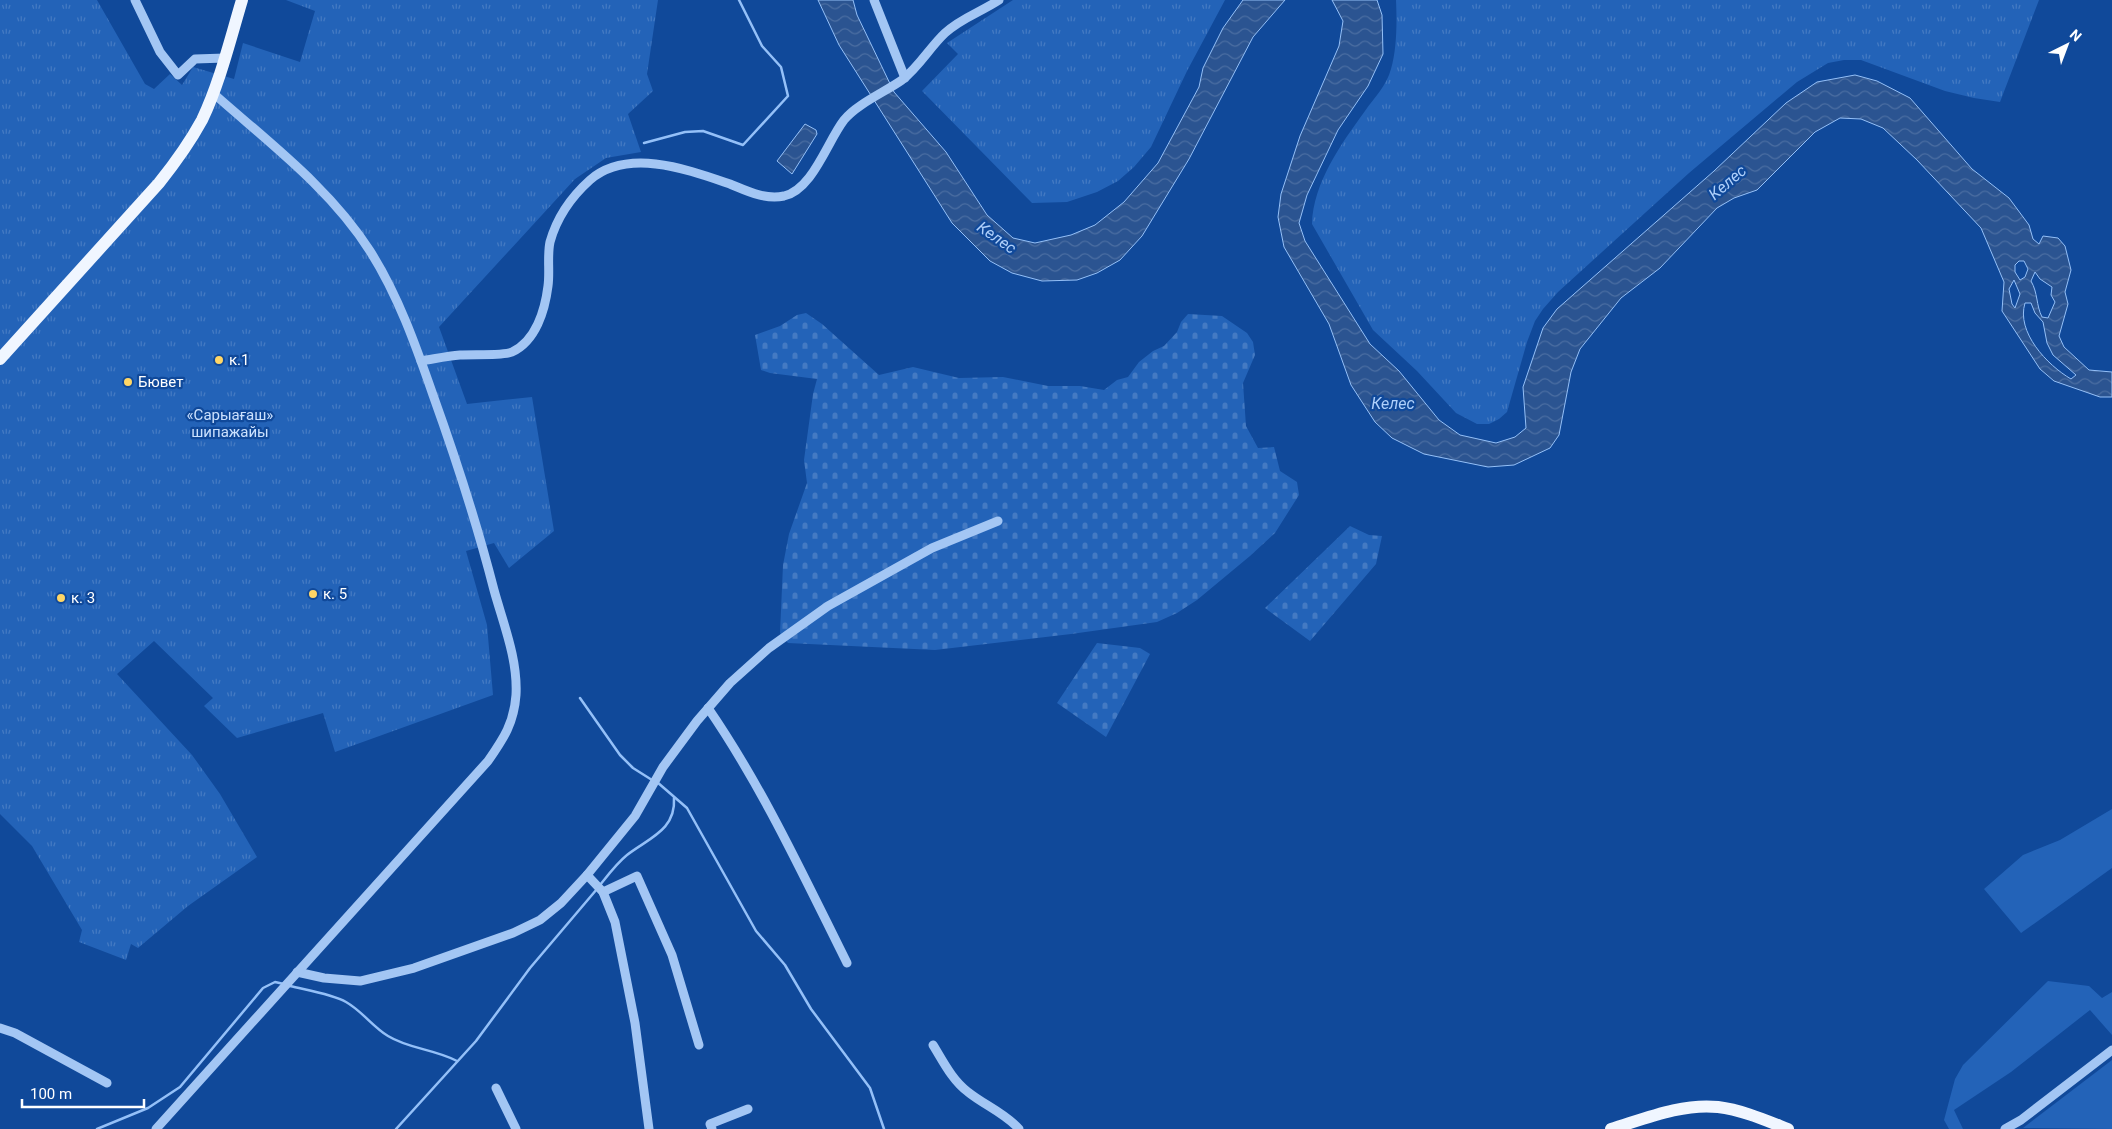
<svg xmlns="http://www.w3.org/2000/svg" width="2112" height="1129" font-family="Roboto,sans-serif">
<defs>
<pattern id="grass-tufts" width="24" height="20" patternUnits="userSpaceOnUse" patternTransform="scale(1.25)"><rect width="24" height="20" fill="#2363b8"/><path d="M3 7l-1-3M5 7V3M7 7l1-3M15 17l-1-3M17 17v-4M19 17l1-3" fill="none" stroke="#447ac3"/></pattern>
<pattern id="cemetery-stones" width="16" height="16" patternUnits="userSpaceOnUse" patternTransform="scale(1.25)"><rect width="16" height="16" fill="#2363b8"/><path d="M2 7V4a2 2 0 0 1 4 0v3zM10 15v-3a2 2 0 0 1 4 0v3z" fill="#447ac3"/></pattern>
<pattern id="water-waves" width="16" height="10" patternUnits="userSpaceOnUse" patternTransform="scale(1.25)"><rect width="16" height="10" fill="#2b5491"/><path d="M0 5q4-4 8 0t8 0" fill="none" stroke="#4b6ea2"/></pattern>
</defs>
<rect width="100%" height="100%" fill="#10499a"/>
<g fill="url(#grass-tufts)">
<polygon points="0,0 97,0 145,84 154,89 170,74 182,85 193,67 234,79 243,43 300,62 315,11 286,0 658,0 647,74 653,91 628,114 641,152 606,158 575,179 439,327 467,404 532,397 554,531 509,568 494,543 466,551 487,625 493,695 335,752 323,713 237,738 204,706 213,698 154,641 117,674 192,755 220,794 257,857 188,906 138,948 131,944 126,960 79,942 82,930 32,846 0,814"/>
<polygon points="1013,0 1225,0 1187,71 1151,147 1134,167 1118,181 1097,192 1067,202 1032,203 922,91 958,54 947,43"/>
<path d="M1396 0H2039L2000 102 1974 98 1945 91 1861 60H1844L1828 63 1797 82 1689 173 1558 292 1543 309 1535 321 1527 342 1507 412 1499 419 1489 424H1477L1456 413 1417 371 1373 330 1312 224C1313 183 1341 144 1365 111 1374 98 1387 85 1391 69 1397 49 1397 20 1396 0Z"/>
</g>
<g fill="url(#cemetery-stones)">
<polygon points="806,313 822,324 879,375 913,367 959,378 1003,377 1048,386 1080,386 1104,390 1117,380 1128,377 1139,362 1153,351 1164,346 1177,332 1181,322 1188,314 1222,316 1247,333 1253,342 1255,355 1243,383 1246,426 1258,448 1274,447 1280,471 1297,482 1299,495 1275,533 1250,556 1197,600 1177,613 1157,622 1071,634 935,650 788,643 780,633 783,565 789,534 807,483 804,460 813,394 817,379 770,373 761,370 755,335 780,326 797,315"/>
<polygon points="1350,526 1369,535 1382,536 1376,564 1310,641 1265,608"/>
<polygon points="1097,643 1140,648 1150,654 1106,737 1057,703"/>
</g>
<g fill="#2363b8">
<polygon points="2112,809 2112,868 2021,933 1984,889 2023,855 2060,840"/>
<polygon points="2048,981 2089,986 2102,998 2112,992 2112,1035 2090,1010 2011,1072 1954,1110 1963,1129 1949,1129 1944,1120 1955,1079 1963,1065"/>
<polygon points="2112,1060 2112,1129 2023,1128"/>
</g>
<g fill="url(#water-waves)" stroke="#94c0f8" fill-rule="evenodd">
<polygon points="818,0 853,0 857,15 894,92 946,152 987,215 1013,238 1035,243 1071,235 1095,225 1124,202 1158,163 1199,87 1203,68 1223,28 1243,0 1285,0 1253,37 1189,159 1142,236 1120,260 1097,273 1077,280 1042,281 1012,273 990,261 952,223 839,45"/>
<path d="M1332 0H1377L1382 15 1383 54 1368 86 1338 130 1307 195 1299 223 1305 241 1370 344 1399 371 1439 420 1460 435 1496 443 1515 437 1526 428 1523 387 1543 328 1557 309 1714 171 1786 103 1817 82 1855 75 1877 81 1910 98 1972 169 2009 198 2029 225 2033 239 2039 244 2043 236 2058 238 2065 246 2071 270 2065 292 2068 304 2059 336 2064 347 2089 370 2112 372V397H2100L2054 381 2040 369 2002 311 2004 282 1981 228 1917 160 1883 128 1861 119 1840 118 1815 132 1757 190 1734 198 1717 208 1660 268 1621 298 1580 349 1571 372 1559 435 1550 448 1514 465 1488 467 1424 454 1392 438 1375 422 1351 385 1329 324 1284 247 1278 217 1281 194 1300 136 1339 46 1343 21ZM2019 261H2024L2028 269 2025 277 2020 280 2015 272V265ZM2035 272 2040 279 2052 287 2051 295 2055 302 2048 318 2042 317C2036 305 2038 293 2031 281ZM2014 280 2020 294 2015 308 2012 304 2009 289ZM2025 303H2031L2035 313 2043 322 2047 343 2053 355 2076 375 2071 379C2047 365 2016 332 2025 303Z"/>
<polygon points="805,124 816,130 817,134 792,174 777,161"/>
</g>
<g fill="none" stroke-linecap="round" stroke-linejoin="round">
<g stroke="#94c0f8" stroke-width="2.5">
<polyline points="644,143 685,132 703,131 743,145 788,96 781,67 762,46 739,0"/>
<polyline points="580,698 620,755 633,768 652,780"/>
<polyline points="657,782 687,808 756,931 785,965 811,1009 870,1088 884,1129"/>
<path d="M600 885C608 875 617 863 627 855 649 838 676 830 674 798"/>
<path d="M290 986C306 990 332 994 346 1002 362 1011 373 1027 388 1036 409 1049 434 1049 457 1061"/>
<polyline points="97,1129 148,1108 180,1087 263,988 275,982 284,984"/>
<polyline points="396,1129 476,1041 530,968 597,889"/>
</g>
<g stroke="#a3c6f4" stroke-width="9">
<polyline points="135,0 160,52 178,75 195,59 225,58"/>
<polyline points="874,0 905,78"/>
<path d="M421 361C434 359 447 356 460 355 471 354 504 356 512 352 536 341 545 310 548 286 550 272 547 256 550 242 557 217 571 197 590 180 628 147 689 170 730 184 747 191 765 200 784 196 813 189 827 142 844 120 857 104 885 92 902 80 919 67 930 47 945 33 961 18 981 12 999 0"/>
<path d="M708 708C763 788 804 877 847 963"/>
<polyline points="587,875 603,892 615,922 635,1023 649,1129"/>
<polyline points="603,892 637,876 672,955 699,1045"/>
<polyline points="297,972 324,978 360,981 414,968 513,933 540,920 561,903 587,875 635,816 663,767 697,721 730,683 769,648 828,606 932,548 998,521"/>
<polyline points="0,1028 15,1033 107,1083"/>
<path d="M933 1045C943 1061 952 1080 968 1092 984 1105 1005 1113 1019 1129"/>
<polyline points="496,1088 516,1129"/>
<path d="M156 1129 488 761C504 738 514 723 516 695 518 659 503 623 494 590 477 524 456 459 433 395 416 346 398 295 370 251 330 188 268 142 213 93"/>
<polyline points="712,1129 710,1124 748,1109"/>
<polyline points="2005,1129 2021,1120 2112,1050"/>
</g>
<g stroke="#f0f6ff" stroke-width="12">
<path d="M0 359 159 183C175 163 190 142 202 120 220 82 230 40 242 0"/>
<path d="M1611 1129C1644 1119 1682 1103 1718 1107 1742 1110 1765 1120 1788 1129"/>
</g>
</g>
<g fill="#ffd666" stroke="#10499a" stroke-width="2">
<circle cx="219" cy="360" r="5"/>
<circle cx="128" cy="382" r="5"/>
<circle cx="313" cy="594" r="5"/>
<circle cx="61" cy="598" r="5"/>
</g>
<g text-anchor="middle" stroke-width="4.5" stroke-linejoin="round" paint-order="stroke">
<g font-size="15" fill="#fff" stroke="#10499a" text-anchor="start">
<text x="229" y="365">к.1</text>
<text x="138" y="387">Бювет</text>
<text x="323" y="599">к. 5</text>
<text x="71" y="603">к. 3</text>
</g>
<g font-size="15" fill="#cbe1fe" stroke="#10499a">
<text x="230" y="420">«Сарыағаш»<tspan x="230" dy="17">шипажайы</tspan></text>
</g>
<g font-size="16" font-style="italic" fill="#afd0fb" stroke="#10499a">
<text transform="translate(1727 182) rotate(-41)" y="6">Келес</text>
<text transform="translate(997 237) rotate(35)" y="6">Келес</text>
<text x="1393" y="409">Келес</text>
</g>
</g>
<g transform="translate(2067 45) rotate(42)" stroke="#10499a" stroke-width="4" paint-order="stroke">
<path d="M0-4L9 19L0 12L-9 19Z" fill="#ffffff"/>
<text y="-8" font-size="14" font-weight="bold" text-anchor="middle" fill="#ffffff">N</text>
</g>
<path d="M22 1099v8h122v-8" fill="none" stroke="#ffffff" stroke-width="2.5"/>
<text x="30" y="1099" font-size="15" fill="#ffffff" stroke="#10499a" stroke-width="4" paint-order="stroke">100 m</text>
</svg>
